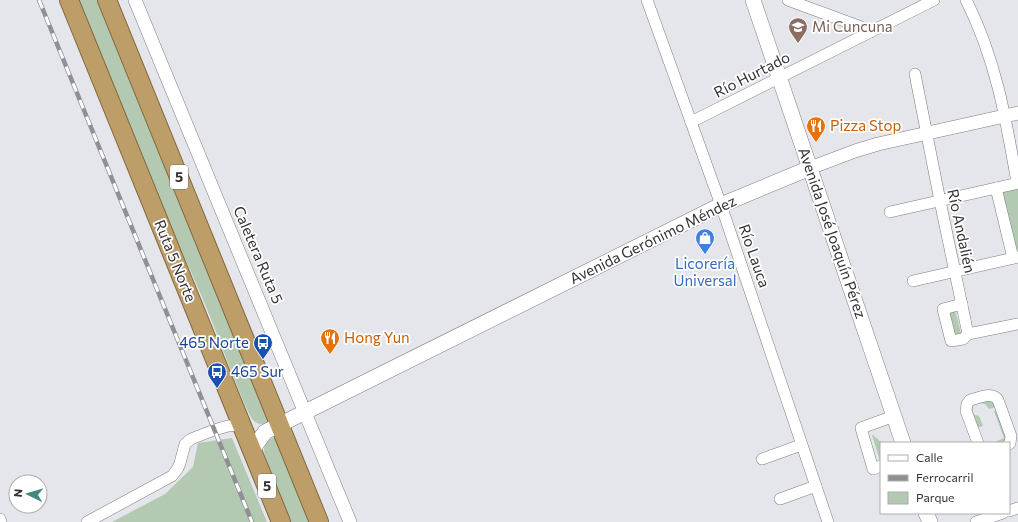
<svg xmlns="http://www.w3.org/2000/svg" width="1018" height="522" font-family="Commissioner,sans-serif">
<rect width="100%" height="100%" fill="#e5e6ec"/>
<g fill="#b3c9b2">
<path d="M77 0H102L272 422C254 428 252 420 245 405 222 350 203 293 176 240Z"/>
<polygon points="1018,188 1018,254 1016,255 1002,191"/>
<polygon points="955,310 961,333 954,335 949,311"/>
<path d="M992 400 997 407 989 409C985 402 980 402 973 406V412L975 415 979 416 983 426 976 428 970 407 973 403Z"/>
<polygon points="998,410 1007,435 1005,442 1002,443 993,443 1004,438 994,411"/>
<polygon points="872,435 873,435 882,443 880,461"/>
<polygon points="232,438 267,522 112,522 165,494 193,467 198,443"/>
<path d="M274 438H276L312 522H291C283 503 274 484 268 464 266 459 264 454 264 449 265 444 268 439 274 438Z"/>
</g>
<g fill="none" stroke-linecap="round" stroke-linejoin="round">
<defs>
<g id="minor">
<polyline points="647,0 721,205 828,522"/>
<polyline points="788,0 861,27 871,32"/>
<path d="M966 0C996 59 1006 119 1017 183"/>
<polyline points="915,74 940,201 968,334"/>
<polyline points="691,122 934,0"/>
<polyline points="996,188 1013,258"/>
<polyline points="890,212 1018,183"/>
<polyline points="913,281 1018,257"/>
<polyline points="962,304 943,309 951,341 963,339 968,334 1018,324"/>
<path d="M978 443 966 411 967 404 970 400C979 398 992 391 998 400L1011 436 1010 443 1009 444"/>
<polyline points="762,459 801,445"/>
<polyline points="881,466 873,469 861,428 894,416"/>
<polyline points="780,499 816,486"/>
<polyline points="1009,511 1018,508"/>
<polyline points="0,519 1,522"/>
<polyline points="87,522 172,476 178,468 180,463 184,448 185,444 191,439 214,430 228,426 242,425"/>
<polyline points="976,522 1003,513"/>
</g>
<g id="tertiary">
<polyline points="135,0 350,522"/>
<polyline points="810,168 855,151 878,144 1018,113"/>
</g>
<g id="secondary">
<polyline points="753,0 903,443"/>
<polyline points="252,450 265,432 721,205 810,168"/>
<polyline points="926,513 930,522"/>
</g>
<g id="trunk">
<polyline points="69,0 281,522"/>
<polyline points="107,0 319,522"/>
</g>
</defs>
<use href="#minor" stroke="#7d7e83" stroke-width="12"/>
<use href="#tertiary" stroke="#7d7e83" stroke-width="14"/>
<use href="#secondary" stroke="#7d7e83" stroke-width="16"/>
<use href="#trunk" stroke="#82683d" stroke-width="20"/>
<use href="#minor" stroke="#fff" stroke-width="11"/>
<use href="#tertiary" stroke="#fff" stroke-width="13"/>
<use href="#secondary" stroke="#fff" stroke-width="15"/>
<use href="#trunk" stroke="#be9e68" stroke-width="18"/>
<defs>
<polyline id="rail" points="39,0 252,522"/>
</defs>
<use href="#rail" stroke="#909094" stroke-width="4.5"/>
<use href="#rail" stroke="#fff" stroke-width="3" stroke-dasharray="9" stroke-linecap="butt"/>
</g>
<defs>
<symbol id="school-pin" viewBox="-11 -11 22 30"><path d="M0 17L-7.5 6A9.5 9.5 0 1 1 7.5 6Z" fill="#8d6e63" stroke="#fff"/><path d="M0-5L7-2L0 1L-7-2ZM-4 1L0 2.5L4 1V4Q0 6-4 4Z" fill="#fff"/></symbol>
<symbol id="restaurant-pin" viewBox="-11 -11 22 30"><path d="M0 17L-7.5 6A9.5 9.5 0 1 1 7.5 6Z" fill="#e8710a" stroke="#fff"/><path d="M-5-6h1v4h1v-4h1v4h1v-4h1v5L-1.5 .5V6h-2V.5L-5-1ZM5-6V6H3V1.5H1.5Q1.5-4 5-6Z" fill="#fff"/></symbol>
<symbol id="shop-pin" viewBox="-11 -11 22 30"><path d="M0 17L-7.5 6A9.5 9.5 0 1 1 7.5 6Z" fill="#3f7fe0" stroke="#fff"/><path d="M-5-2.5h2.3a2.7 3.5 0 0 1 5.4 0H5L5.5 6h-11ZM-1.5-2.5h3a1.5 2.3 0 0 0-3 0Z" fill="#fff"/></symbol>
<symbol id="bus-pin" viewBox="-11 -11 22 30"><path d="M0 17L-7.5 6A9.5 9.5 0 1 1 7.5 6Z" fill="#1a4fb4" stroke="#fff"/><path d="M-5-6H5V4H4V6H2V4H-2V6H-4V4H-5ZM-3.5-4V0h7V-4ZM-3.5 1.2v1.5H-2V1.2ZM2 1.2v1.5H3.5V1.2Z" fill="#fff"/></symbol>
</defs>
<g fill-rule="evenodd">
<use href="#school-pin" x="787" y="16" width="22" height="30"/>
<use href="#restaurant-pin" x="805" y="115" width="22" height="30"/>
<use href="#shop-pin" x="694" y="227" width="22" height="30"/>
<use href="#restaurant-pin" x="319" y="327" width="22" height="30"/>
<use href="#bus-pin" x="252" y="332" width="22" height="30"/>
<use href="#bus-pin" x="206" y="361" width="22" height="30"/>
</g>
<g text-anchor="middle" stroke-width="3.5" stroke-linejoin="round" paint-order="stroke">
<g fill="#fff" stroke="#6f6f70" stroke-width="1">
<rect x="170" y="165" width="18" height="24" rx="3"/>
<rect x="258" y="474" width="18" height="24" rx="3"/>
</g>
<g font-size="14" font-weight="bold" fill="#313133">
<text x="179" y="182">5</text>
<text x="267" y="491">5</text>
</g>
<g font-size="15" fill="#785e54" stroke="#fff" text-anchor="start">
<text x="812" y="32">Mi Cuncuna</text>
</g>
<g font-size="15" fill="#313133" stroke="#fff">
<text transform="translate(752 75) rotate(-27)" y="5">Río Hurtado</text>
<text transform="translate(961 231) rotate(78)" y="5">Río Andalién</text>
<text transform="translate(832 233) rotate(71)" y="5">Avenida José Joaquín Pérez</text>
<text transform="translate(653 240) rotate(-26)" y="5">Avenida Gerónimo Méndez</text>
<text transform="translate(258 255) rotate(67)" y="5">Caletera Ruta 5</text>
<text transform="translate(754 256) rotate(71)" y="5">Río Lauca</text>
<text transform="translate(175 261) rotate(68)" y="5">Ruta 5 Norte</text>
</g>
<g font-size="15" fill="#c56008" stroke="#fff" text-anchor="start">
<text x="830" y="131">Pizza Stop</text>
<text x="344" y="343">Hong Yun</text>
</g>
<g font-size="15" fill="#366cbe" stroke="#fff">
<text x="705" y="269">Licorería<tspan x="705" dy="17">Universal</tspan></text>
</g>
<g font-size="15" fill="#164399" stroke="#fff" text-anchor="end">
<text x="249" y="348">465 Norte</text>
<text x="231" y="377" text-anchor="start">465 Sur</text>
</g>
</g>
<rect x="880" y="442" width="130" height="72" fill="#ffffff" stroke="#adadad"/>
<rect x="888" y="455" width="20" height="6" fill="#ffffff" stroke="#adadad"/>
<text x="916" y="462" font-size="12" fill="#313133">Calle</text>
<rect x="888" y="475" width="20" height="6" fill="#909094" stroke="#adadad"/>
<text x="916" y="482" font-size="12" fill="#313133">Ferrocarril</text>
<rect x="888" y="492" width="20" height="12" fill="#b3c9b2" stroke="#adadad"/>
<text x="916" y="502" font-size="12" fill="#313133">Parque</text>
<g transform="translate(28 494) rotate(275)"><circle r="19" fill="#ffffff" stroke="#adadad"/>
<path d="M0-3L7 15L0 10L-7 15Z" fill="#42887f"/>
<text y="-6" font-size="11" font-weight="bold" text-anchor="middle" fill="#313133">N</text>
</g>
</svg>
